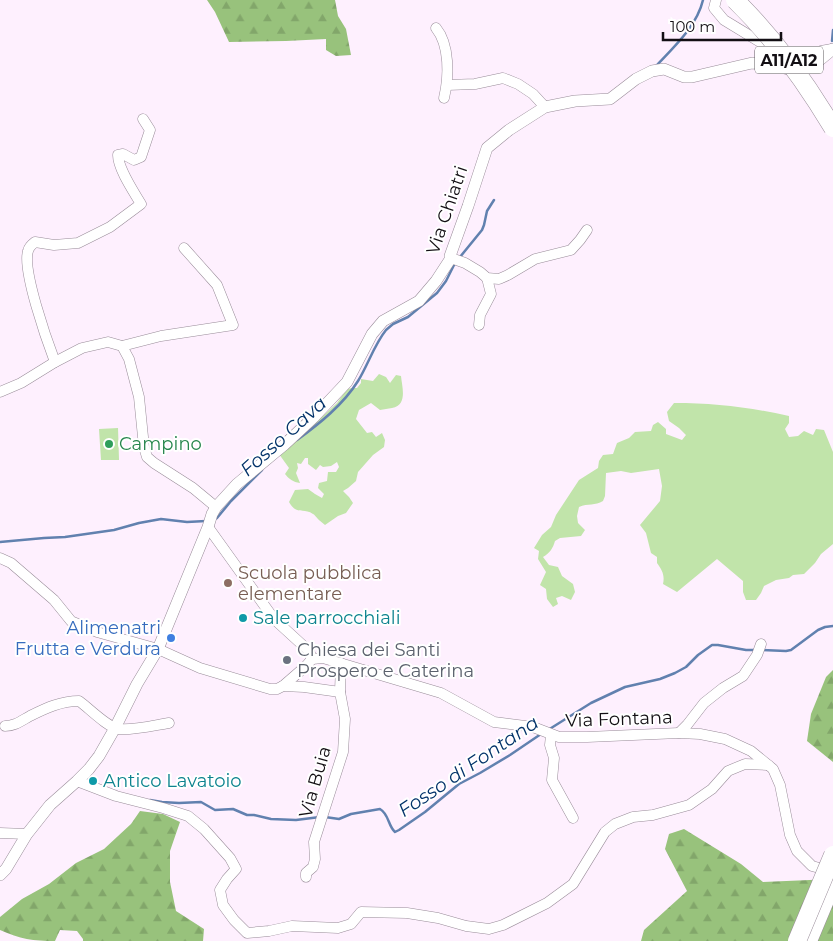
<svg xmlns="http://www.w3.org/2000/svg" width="833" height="941" font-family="Montserrat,sans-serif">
<defs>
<pattern id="forest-firs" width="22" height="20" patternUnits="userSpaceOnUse" patternTransform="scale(1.25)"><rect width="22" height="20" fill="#98c27c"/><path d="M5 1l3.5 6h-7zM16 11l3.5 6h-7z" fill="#82a66a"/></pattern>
</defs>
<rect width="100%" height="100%" fill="#fef0fe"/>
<g fill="#c1e4aa">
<path d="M379 374 386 377 390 383 396 375 401 376C402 387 408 405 392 408 388 409 384 409 380 410L371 403 359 410 356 419 367 433 372 432 376 437 382 433 385 440 384 447 373 455 358 472 356 481 348 488 343 491 349 497 353 503 346 513 338 516 325 525C324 524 320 521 319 520 318 519 314 514 313 514 303 507 297 516 289 502L295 490 308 489 315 494 322 498 324 494 318 488 319 483 327 481 328 472H336L339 467 337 462 331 466 323 467 320 465 316 470 308 464V458H305L301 464 297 463 298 468 296 473 300 483C293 482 289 479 285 474L289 468 279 454 307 431 337 403 347 389 352 388H357L361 383V379L373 381Z"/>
<path d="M674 403C714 403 749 407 789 416V423L785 429 789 437 798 436 804 431 813 435 816 429 824 430 833 452V544L821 554 815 563 804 574 793 575 789 578 776 580 764 586 761 593 756 600H746L743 592V581L717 559 677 592 663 584C665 575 662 570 657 563V557L651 553 646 533 640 525 660 501 662 486 659 469 631 473 621 471 606 473 605 496 603 501C595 506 588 503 579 507L577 516 578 523 585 530 581 536 560 538 555 541C553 548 550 553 543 557L549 565 558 567 562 576 573 584 575 592 571 600 562 596 556 598 558 604 553 607 547 599 546 589 540 585 546 572 538 559 539 551 534 548 542 535 551 527 556 515 579 480 598 468 599 461 603 455 613 454 617 443 629 438 635 432 651 431 653 425 658 422 666 429V434L682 440 686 435 679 428 669 421 667 412Z"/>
<polygon points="118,428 119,460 101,460 99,429"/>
</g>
<g fill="url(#forest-firs)">
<polygon points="207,0 335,0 338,16 346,29 351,55 336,56 326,50 326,39 286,41 229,42 215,12"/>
<polygon points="833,670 833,762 807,741 811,714 826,677"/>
<path d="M140 811 163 814 180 822 170 851V882L176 911 204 929 203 941H83V939L77 931 60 930 55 941C33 941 20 939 0 930V917L22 899 49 884 76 863 104 849 131 824Z"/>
<polygon points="684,829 741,864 763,882 833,879 833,941 641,941 644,930 687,891 665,849 669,834"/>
</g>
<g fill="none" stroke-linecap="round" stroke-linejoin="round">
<g stroke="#6181af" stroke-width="2.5">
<polyline points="832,41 833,30"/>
<path d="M656 66C674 47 697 26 703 0"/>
<polyline points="460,257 482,230 484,225 487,211 494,200"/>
<path d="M297 440C319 424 343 405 358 381 368 365 374 345 386 330L393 324 408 317 437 293 446 281 455 263"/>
<polyline points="214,519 217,518 231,501 262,470"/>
<polyline points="0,542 44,538 65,537 114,530 139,523 161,519 187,522 206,521"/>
<polyline points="762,650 786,651 791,650 818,630 825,627 833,626"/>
<polyline points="548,730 591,703 625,687 660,679 675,673 686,667 698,655 712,645 718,645 746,650 757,650"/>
<polyline points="150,800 162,802 179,803 201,802 215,810 233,809 247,815 254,815 271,819 296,820 320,817"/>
<path d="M325 817 339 819 351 814 380 809C389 814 388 826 395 832L399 830 425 812 459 784 480 773 510 755 541 734"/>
</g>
<defs>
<g id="minor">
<polyline points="716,0 714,8 724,20 780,54 794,59 808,57 821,51 832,49"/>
<path d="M436 28C450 45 449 77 444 98"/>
<polyline points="447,85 475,84 503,78 518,84 533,94 545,107"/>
<polyline points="451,258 465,263 480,272 487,278 499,279 508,275 535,259 571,250 580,240 587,230"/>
<polyline points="479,325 480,315 491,294 487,278"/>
<polyline points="122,346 129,359 139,397 144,447 147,457 154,463 193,488 216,507"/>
<path d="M55 362C47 341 22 270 28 251 29 247 31 245 35 242L54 245 78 243 110 227 141 204C134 192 118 169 118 155L123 154 134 160 141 157 150 130 143 119"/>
<polyline points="0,392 21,383 55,362 82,348 108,342 122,346 161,336 233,325 217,285 184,248"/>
<polyline points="208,527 274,619 309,651 312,659"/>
<polyline points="0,558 11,563 54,600 71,621 97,632 158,649 200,668 270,689 277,689 283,686 304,687 340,692"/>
<polyline points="312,659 323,658 441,693 494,722 533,727 559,737 587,737 679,733 700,734 725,739 751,751 773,769 780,785 790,835 797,851 812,866 830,871"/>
<polyline points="283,686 306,666 312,659"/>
<path d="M5 726C15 726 21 721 30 716 46 708 61 701 79 701 89 708 106 726 118 729 131 731 156 725 169 723"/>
<polyline points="679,733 687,725 704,703 723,688 743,676 757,655 761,644"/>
<polyline points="551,735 550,745 554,758 552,780 573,818"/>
<polyline points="77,781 116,796 163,808 188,816 204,829 230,858 236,869 227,879 220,890 223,905 234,920 247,933 269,931 292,926 338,928 351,924 361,912 407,913 438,918 466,926 489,929 503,925 547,903 573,884 605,832 615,824 633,817 653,815 689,805 712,789 728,771 745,764 768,765"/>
<polyline points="0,833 27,834"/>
<polyline points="306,877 306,873 313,867 315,859 314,842 343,752 345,719 340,692 341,663"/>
</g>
<polyline id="tertiary" points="0,875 6,869 27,834 50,805 77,781 89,769 99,756 115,728 137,684 158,649 208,527 212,514 216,507 237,484 284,445 314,417 347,382 372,334 383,321 419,301 436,281 451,258 450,256 468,206 487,148 509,130 545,107 575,101 610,99 636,79 652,71 664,69 684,77 692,77 752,63 768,64 796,71 815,64 833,49"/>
<polyline id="motorway" points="808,941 833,881"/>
</defs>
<use href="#minor" stroke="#998c99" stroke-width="11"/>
<use href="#tertiary" stroke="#998c99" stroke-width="12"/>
<use href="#motorway" stroke="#998c99" stroke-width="19"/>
<use href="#minor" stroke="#fff" stroke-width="10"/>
<use href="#tertiary" stroke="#fff" stroke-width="11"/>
<use href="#motorway" stroke="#fff" stroke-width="18"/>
<defs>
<g id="motorway-bridge">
<path d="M735 0C774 38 805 81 833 128"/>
<polyline points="797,941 833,855"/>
</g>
</defs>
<use href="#motorway-bridge" stroke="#998c99" stroke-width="19" stroke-linecap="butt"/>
<use href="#motorway-bridge" stroke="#fff" stroke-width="18"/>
</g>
<circle fill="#2e9e5b" stroke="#fff" stroke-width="2" cx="109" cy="444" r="5"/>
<circle fill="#8d6e63" stroke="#fff" stroke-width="2" cx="228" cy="583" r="5"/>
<g fill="#0f9aa8" stroke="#fff" stroke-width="2">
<circle cx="243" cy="618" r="5"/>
<circle cx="93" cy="781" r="5"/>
</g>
<circle fill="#3f7fe0" stroke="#fff" stroke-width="2" cx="171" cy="638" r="5"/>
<circle fill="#6b7280" stroke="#fff" stroke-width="2" cx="287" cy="660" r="5"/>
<g text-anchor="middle" stroke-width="4" stroke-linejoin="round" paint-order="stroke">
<rect fill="#fff" stroke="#5a575a" stroke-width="1" x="755" y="46.5" width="68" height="27" rx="4"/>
<g font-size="16" font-weight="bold" fill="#130f14">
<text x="789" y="66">A11/A12</text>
</g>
<g font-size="18" fill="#130f14" stroke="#fff">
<text transform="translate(447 210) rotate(-71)" y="6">Via Chiatri</text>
<text transform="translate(619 719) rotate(-2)" y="6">Via Fontana</text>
<text transform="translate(315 782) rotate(-74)" y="6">Via Buia</text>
</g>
<g font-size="18" fill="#27864d" stroke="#fff" text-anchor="start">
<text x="119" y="450">Campino</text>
</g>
<g font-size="18" fill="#785e54" stroke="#fff" text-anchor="start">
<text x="238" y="579">Scuola pubblica<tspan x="238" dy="21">elementare</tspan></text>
</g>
<g font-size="18" fill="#0d838f" stroke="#fff" text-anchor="start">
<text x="253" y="624">Sale parrocchiali</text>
<text x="103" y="787">Antico Lavatoio</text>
</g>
<g font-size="18" fill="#366cbe" stroke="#fff" text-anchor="end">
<text x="161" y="634">Alimenatri<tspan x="161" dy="21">Frutta e Verdura</tspan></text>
</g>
<g font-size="18" fill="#5b616d" stroke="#fff" text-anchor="start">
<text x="297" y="656">Chiesa dei Santi<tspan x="297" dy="21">Prospero e Caterina</tspan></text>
</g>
<g font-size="19" font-style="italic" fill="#03336a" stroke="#fff">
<text transform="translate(283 436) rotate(-42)" y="7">Fosso Cava</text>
<text transform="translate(468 766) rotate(-34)" y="7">Fosso di Fontana</text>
</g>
</g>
<path d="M663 32v8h118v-8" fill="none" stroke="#130f14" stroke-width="2.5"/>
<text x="670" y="32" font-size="15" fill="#130f14" stroke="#ffffff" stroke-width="4" paint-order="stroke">100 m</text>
</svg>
